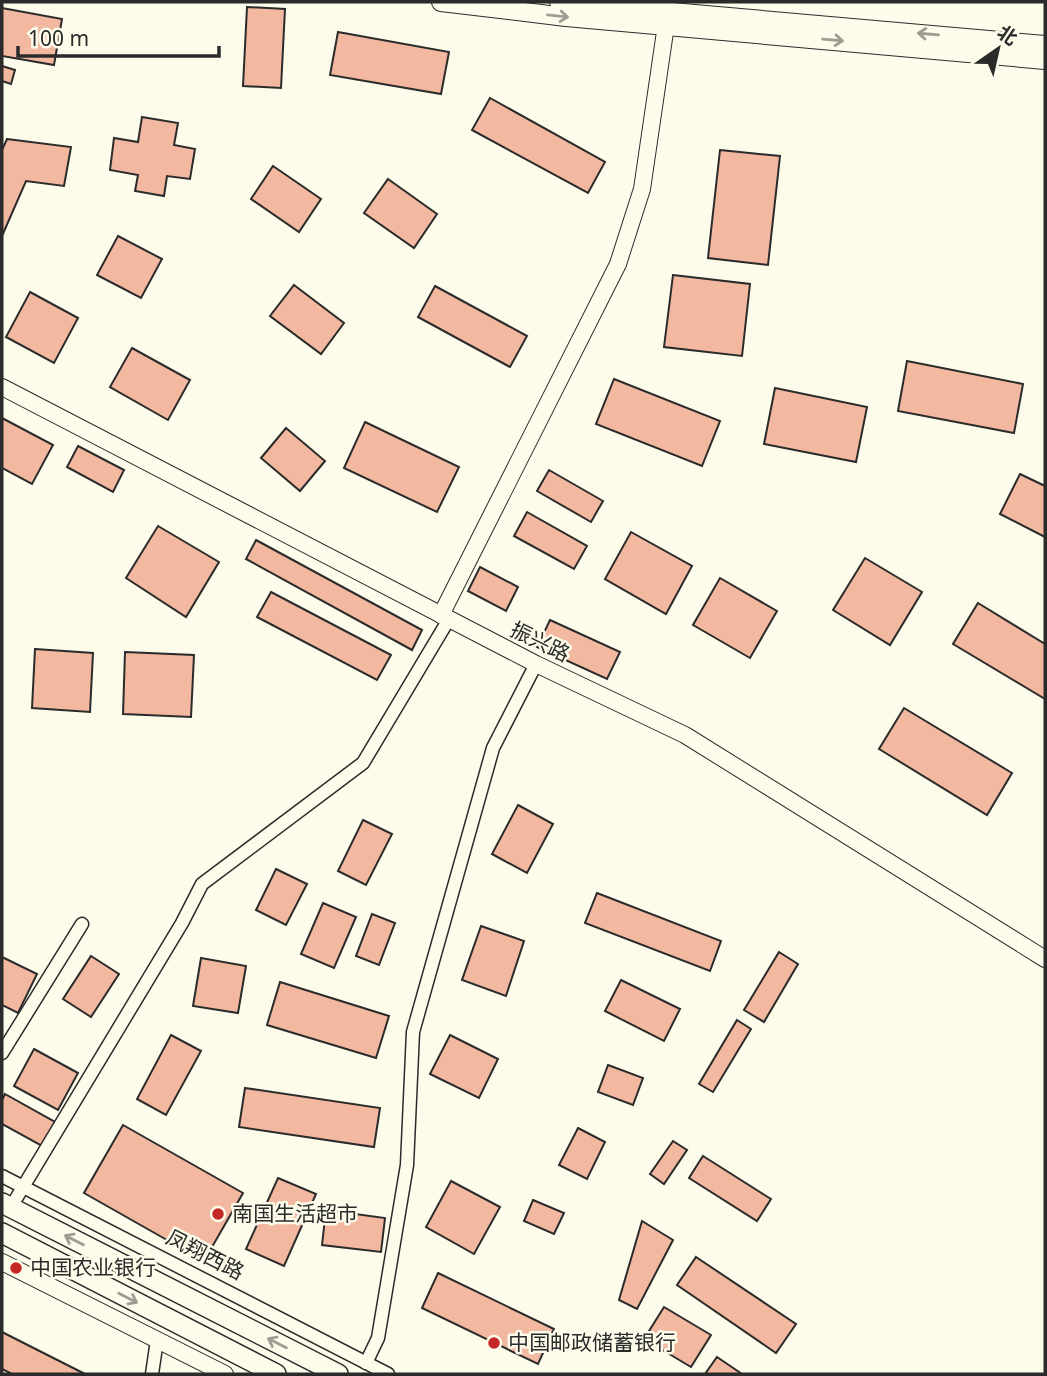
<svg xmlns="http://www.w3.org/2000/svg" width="1047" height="1376" font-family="'Noto Sans','Noto Sans SC',sans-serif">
<rect width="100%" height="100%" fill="#fdfbea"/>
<g fill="#f2b8a0" stroke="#2b2b2b" stroke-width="2">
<polygon points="247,7 285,9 281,88 243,86"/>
<polygon points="2,8 62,19 54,65 2,56"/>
<polygon points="338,32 449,52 441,94 330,75"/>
<polygon points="2,66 15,70 11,84 2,81"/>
<polygon points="490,98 605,162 588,193 472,130"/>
<polygon points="142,117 178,123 174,145 195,149 190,179 167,176 164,196 135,191 138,175 110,170 114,138 138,142"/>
<polygon points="7,139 71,147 64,186 26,181 2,236 2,150"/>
<polygon points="720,150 780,156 768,265 708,258"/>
<polygon points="273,166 321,199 299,232 251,199"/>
<polygon points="388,179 437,214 414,248 364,213"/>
<polygon points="118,236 162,259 141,298 97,275"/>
<polygon points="673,275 750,284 742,356 664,347"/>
<polygon points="294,285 344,323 321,354 270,316"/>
<polygon points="435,286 527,336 510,367 418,317"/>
<polygon points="30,292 78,318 54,363 6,337"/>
<polygon points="132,348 190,380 168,420 110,387"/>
<polygon points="907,361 1023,384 1014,433 898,411"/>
<polygon points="614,379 720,421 702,466 596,424"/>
<polygon points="775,388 867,407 856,462 764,444"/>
<polygon points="2,418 53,445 32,484 2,468"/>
<polygon points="365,422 459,467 437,512 344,468"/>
<polygon points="286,428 325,461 300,491 261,458"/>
<polygon points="78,446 124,470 113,492 67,467"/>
<polygon points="549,470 603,501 591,522 537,491"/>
<polygon points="1020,474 1045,486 1045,537 1000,514"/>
<polygon points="527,512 587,546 574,569 514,536"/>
<polygon points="158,526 219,562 186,617 126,578"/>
<polygon points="631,532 692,566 666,614 605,579"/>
<polygon points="256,540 422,630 412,650 246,559"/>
<polygon points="865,558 922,592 890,645 833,610"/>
<polygon points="480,567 518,587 506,611 468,591"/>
<polygon points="720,578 777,611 750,658 693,625"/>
<polygon points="271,592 391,655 377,680 257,617"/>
<polygon points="978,603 1045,644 1045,699 953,644"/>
<polygon points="550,620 620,652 607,679 537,647"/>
<polygon points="35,649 93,653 90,712 32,708"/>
<polygon points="125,652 194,655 191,717 123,714"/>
<polygon points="904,708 1012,773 987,815 879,749"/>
<polygon points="518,805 553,824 527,873 492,854"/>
<polygon points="363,820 392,834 366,885 338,871"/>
<polygon points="276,869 307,884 286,925 256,910"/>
<polygon points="597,893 721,941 710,971 585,923"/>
<polygon points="323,903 356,917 334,968 301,954"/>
<polygon points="372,914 395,923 379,965 356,956"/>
<polygon points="481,926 524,941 506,996 462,980"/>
<polygon points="779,952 798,964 764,1022 744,1010"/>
<polygon points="91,956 119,974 91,1017 63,999"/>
<polygon points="2,957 37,974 18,1013 2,1005"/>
<polygon points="201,958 246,966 238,1013 193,1006"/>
<polygon points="621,980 680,1009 664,1041 605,1011"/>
<polygon points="280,982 389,1016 376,1058 267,1025"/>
<polygon points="737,1020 751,1029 713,1092 699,1084"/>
<polygon points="171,1035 201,1051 166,1115 137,1099"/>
<polygon points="450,1035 498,1059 479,1098 430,1074"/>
<polygon points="34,1049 78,1073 58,1110 14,1086"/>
<polygon points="608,1065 643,1078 633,1105 598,1092"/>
<polygon points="245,1088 380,1108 374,1147 239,1127"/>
<polygon points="5,1094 55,1122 42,1146 2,1124 2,1100"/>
<polygon points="123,1125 243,1193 204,1261 84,1193"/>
<polygon points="578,1128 605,1142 587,1179 559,1165"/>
<polygon points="673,1141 687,1150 664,1184 650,1174"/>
<polygon points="703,1156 771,1199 757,1221 689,1178"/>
<polygon points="278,1178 316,1194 284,1266 246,1249"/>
<polygon points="451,1181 500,1207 474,1254 426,1227"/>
<polygon points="533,1200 564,1213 554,1234 524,1221"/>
<polygon points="326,1210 385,1218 381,1252 322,1245"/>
<polygon points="642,1221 673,1240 637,1309 619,1300"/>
<polygon points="696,1257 796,1324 776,1353 677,1285"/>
<polygon points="438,1273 554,1329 538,1364 422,1308"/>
<polygon points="664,1307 711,1335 691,1367 644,1339"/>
<polygon points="2,1332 85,1374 12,1374 2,1369"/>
<polygon points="717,1357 742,1374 705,1374"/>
</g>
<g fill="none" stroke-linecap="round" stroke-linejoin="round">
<defs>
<g id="minor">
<polyline points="2,1053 82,924"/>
<polyline points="2,1176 388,1374"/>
<polyline points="11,1207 182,923 202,884 363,763 449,619"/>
<polyline points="366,1363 378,1338 407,1165 413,1032 493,748 536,664"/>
<polyline points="152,1374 157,1340"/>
</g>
<g id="tertiary">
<polyline points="2,387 536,664 685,735 1045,959"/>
<polyline points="441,615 618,264 642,189 666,25"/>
<polyline points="2,1262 225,1374"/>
</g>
<g id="secondary">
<polyline points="441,2 566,17 1045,60"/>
<polyline points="559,2 1045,45"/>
</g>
<g id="primary">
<polyline points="2,1203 338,1374"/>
<polyline points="2,1233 276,1374"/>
</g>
</defs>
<use href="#minor" stroke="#2b2b2b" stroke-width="15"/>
<use href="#tertiary" stroke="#2b2b2b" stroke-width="18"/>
<use href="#secondary" stroke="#2b2b2b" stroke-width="20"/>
<use href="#primary" stroke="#2b2b2b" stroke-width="22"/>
<use href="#minor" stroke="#fdfbea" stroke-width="12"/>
<use href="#tertiary" stroke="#fdfbea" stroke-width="16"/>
<use href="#secondary" stroke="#fdfbea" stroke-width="18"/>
<use href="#primary" stroke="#fdfbea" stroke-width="19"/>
</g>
<defs><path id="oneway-shaft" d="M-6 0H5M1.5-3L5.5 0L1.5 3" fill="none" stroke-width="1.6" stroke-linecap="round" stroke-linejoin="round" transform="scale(1.75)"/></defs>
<g stroke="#9e9d94">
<use href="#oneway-shaft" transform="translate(558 16) rotate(6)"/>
<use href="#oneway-shaft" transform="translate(928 34) rotate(-175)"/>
<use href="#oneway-shaft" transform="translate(833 40) rotate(5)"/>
<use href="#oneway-shaft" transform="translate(74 1240) rotate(-153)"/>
<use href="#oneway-shaft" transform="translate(128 1298) rotate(27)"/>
<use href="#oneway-shaft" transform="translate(277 1343) rotate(-153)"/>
</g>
<g fill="#c62828" stroke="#fdfbea" stroke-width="2.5">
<circle cx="218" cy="1214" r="7"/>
<circle cx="16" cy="1268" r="7"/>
<circle cx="494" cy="1343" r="7"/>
</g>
<g text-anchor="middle" stroke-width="5" stroke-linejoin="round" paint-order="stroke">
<g font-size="21" fill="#2b2b2b" stroke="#fdfbea">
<text transform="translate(540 642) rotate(26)" y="7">振兴路</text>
<text transform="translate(205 1255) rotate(27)" y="7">凤翔西路</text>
</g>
<g font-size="21" fill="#2b2b2b" stroke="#fdfbea" text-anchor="start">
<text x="232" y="1221">南国生活超市</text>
<text x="30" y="1275">中国农业银行</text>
<text x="508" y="1350">中国邮政储蓄银行</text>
</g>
</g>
<rect width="1047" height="1376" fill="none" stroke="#2b2b2b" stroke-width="7"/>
<g transform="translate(998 49) rotate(34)" stroke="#fdfbea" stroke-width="5" paint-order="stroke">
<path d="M0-5L12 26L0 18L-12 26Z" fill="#2b2b2b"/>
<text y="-10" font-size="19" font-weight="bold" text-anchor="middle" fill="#2b2b2b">北</text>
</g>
<path d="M18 46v10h201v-10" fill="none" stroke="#2b2b2b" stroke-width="3.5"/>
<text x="28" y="46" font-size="21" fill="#2b2b2b" stroke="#fdfbea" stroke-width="5" paint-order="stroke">100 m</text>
</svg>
